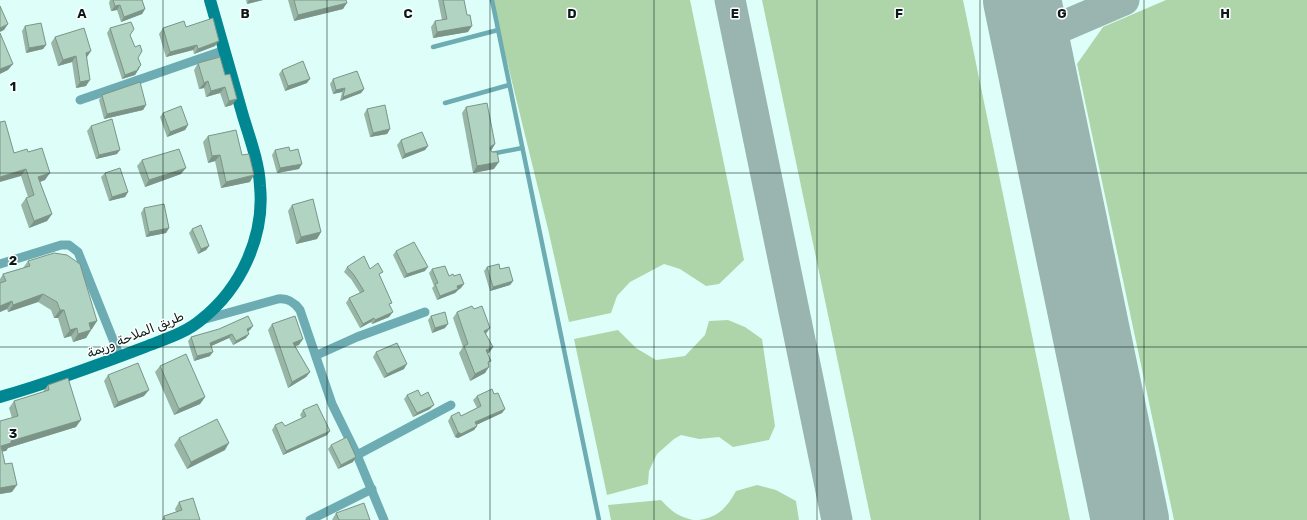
<svg xmlns="http://www.w3.org/2000/svg" width="1307" height="520" font-family="Rubik,Cairo,sans-serif">
<rect width="100%" height="100%" fill="#defff9"/>
<g fill="#aed5a9">
<polygon points="492,0 690,0 744,260 719,284 706,286 680,269 664,264 630,282 617,296 611,313 569,322 548,229"/>
<polygon points="762,0 963,0 1070,520 871,520"/>
<polygon points="1166,0 1307,0 1307,520 1174,520 1077,64 1103,27"/>
<polygon points="728,320 745,327 762,339 775,426 769,440 733,447 719,437 699,439 681,435 674,439 657,454 649,471 648,484 607,495 574,339 618,330 636,348 656,360 685,356 705,335 709,321"/>
<path d="M757 485 776 490 796 501 799 520H698C717 518 727 508 736 491Z"/>
<path d="M661 500C671 511 679 517 693 520H611L608 505Z"/>
</g>
<g fill="none" stroke-linecap="round" stroke-linejoin="round">
<g stroke="#9ab5b0" stroke-width="31">
<polyline points="730,0 837,520"/>
<polyline points="1031,40 1124,0"/>
</g>
<polyline stroke="#9ab5b0" stroke-width="78" points="1022,0 1130,520"/>
<g stroke="#6eacb3" stroke-width="4.5">
<polyline points="492,0 599,520"/>
<polyline points="433,47 498,30"/>
<polyline points="445,103 509,85"/>
<polyline points="491,154 522,148"/>
</g>
<g stroke="#6eacb3" stroke-width="9">
<polyline points="80,100 225,50"/>
<polyline points="0,264 61,245 69,245 78,252 120,357"/>
<path d="M202 320 278 299C288 298 294 302 300 310L332 404 357 455 384 520"/>
<polyline points="317,355 357,337 425,312"/>
<polyline points="357,455 451,405"/>
<polyline points="310,520 372,489"/>
</g>
<path stroke="#008792" stroke-width="12" d="M0 397C49 383 98 365 145 347 165 339 186 333 202 319 241 288 265 236 260 186 259 163 250 139 243 116 232 77 221 39 210 0"/>
</g>
<g fill="#98b5a6">
<polygon points="110,0 142,0 145,9 142,14 121,22 117,10 111,11 109,3"/>
<polygon points="246,0 263,0 247,4"/>
<polygon points="288,0 346,0 343,9 294,21"/>
<polygon points="438,0 464,0 468,32 433,38 431,27 435,21 442,20"/>
<polygon points="25,26 46,45 43,49 26,53 22,31"/>
<polygon points="186,27 215,46 194,54 193,50 166,57 159,34 163,28"/>
<polygon points="110,28 130,35 138,58 141,65 135,75 122,79 107,33"/>
<polygon points="55,37 87,57 86,86 76,88 72,62 58,66 51,43"/>
<polygon points="220,57 232,105 225,107 220,93 206,97 204,88 199,89 194,70 198,63"/>
<polygon points="282,70 307,83 285,91 279,74"/>
<polygon points="333,79 364,89 361,93 340,101 342,92 333,94 330,84"/>
<polygon points="102,95 146,105 143,110 104,119 99,100"/>
<polygon points="466,107 491,150 494,169 473,173 462,113"/>
<polygon points="367,109 390,129 387,134 370,137 364,114"/>
<polygon points="163,113 188,125 185,130 167,137 160,117"/>
<polygon points="91,126 117,154 96,159 87,131"/>
<polygon points="208,136 242,155 250,182 221,188 215,161 208,163 203,142"/>
<polygon points="401,140 428,146 425,150 402,159 397,145"/>
<polygon points="275,150 290,151 299,169 277,173 272,155"/>
<polygon points="28,152 45,180 40,182 52,214 47,221 29,228 21,205 26,198 28,197 21,176 14,153"/>
<polygon points="142,160 181,174 145,187 137,166"/>
<polygon points="105,173 128,192 125,197 109,201 101,177"/>
<polygon points="292,205 321,232 317,239 296,244 288,211"/>
<polygon points="144,208 169,228 166,233 146,237 141,213"/>
<polygon points="192,229 209,246 206,250 198,254 189,233"/>
<polygon points="396,251 425,271 404,278 393,255"/>
<polygon points="28,261 97,321 91,329 86,338 73,342 71,336 64,338 58,318 54,318 51,310 38,302 8,312 7,309 0,312 0,279 3,274 23,268"/>
<polygon points="347,267 370,269 380,276 390,306 389,317 372,324 371,322 360,328 346,303 349,298 360,293 351,279 344,272"/>
<polygon points="487,267 500,269 513,281 510,285 490,291 484,271"/>
<polygon points="432,269 449,276 454,276 461,288 458,290 455,293 437,300 432,288 434,286 429,273"/>
<polygon points="457,312 490,328 486,334 493,347 488,354 489,364 485,373 470,381 459,353 463,347 453,318"/>
<polygon points="431,316 445,328 432,333 428,320"/>
<polygon points="272,324 299,345 295,346 310,372 306,377 288,388 268,330"/>
<polygon points="250,330 248,331 246,338 233,345 229,338 211,346 210,356 194,361 188,341 191,337"/>
<polygon points="376,352 404,369 384,378 373,357"/>
<polygon points="160,366 205,397 200,404 174,415 155,372"/>
<polygon points="108,375 144,396 114,408 104,381"/>
<polygon points="48,385 76,427 8,448 6,451 2,451 12,492 0,494 0,421 12,418 9,408 14,401 43,392"/>
<polygon points="494,394 505,409 502,413 476,425 477,426 474,430 458,438 455,437 448,421 451,416 461,416 477,408 473,400 477,396"/>
<polygon points="407,395 421,396 430,409 413,417 404,399"/>
<polygon points="303,410 327,435 283,455 272,430 275,425 285,426 302,418 300,415"/>
<polygon points="179,438 225,450 187,469 174,445"/>
<polygon points="331,445 353,462 338,469 328,449"/>
<polygon points="179,502 200,520 162,520 164,516 176,512 175,509"/>
<polygon points="336,513 370,520 332,520"/>
</g>
<g fill="#7c9487">
<polygon points="249,0 263,0 247,4"/>
<polygon points="347,3 343,9 294,21 298,15"/>
<polygon points="120,5 117,10 111,11 115,6"/>
<polygon points="145,9 142,14 121,22 124,17"/>
<polygon points="8,24 4,30 0,32 0,28"/>
<polygon points="472,26 468,32 433,38 437,32"/>
<polygon points="219,41 215,46 194,54 198,49"/>
<polygon points="46,45 43,49 26,53 29,48"/>
<polygon points="197,45 193,50 166,57 170,52"/>
<polygon points="91,51 87,57 82,59 86,53"/>
<polygon points="76,56 72,62 58,66 63,60"/>
<polygon points="13,64 8,70 0,74 0,69"/>
<polygon points="141,65 138,70 137,71 138,70 135,75 122,79 125,75"/>
<polygon points="310,79 307,83 285,91 288,86"/>
<polygon points="90,80 86,86 76,88 80,82"/>
<polygon points="208,81 204,88 199,89 204,83"/>
<polygon points="225,87 220,93 206,97 211,91"/>
<polygon points="345,88 342,92 333,94 336,90"/>
<polygon points="364,89 361,93 340,101 343,97"/>
<polygon points="237,99 232,105 225,107 229,101"/>
<polygon points="146,105 143,110 104,119 107,114"/>
<polygon points="188,125 185,130 167,137 170,132"/>
<polygon points="390,129 387,134 370,137 373,133"/>
<polygon points="495,144 491,151 487,152 491,146"/>
<polygon points="428,146 425,150 402,159 405,154"/>
<polygon points="120,150 117,154 96,159 99,155"/>
<polygon points="220,155 215,161 208,163 212,156"/>
<polygon points="499,162 494,169 473,173 477,166"/>
<polygon points="302,164 299,169 277,173 280,168"/>
<polygon points="186,168 181,174 145,187 149,180"/>
<polygon points="26,169 21,176 0,182 0,177"/>
<polygon points="50,173 45,180 33,184 38,177"/>
<polygon points="254,175 250,182 221,188 226,182"/>
<polygon points="128,192 125,197 109,201 112,197"/>
<polygon points="52,214 47,221 29,228 34,221"/>
<polygon points="169,228 166,233 146,237 149,232"/>
<polygon points="321,232 317,239 296,244 301,237"/>
<polygon points="209,246 206,250 198,254 201,249"/>
<polygon points="428,267 425,271 404,278 407,274"/>
<polygon points="513,281 510,285 490,291 493,287"/>
<polygon points="464,284 461,288 458,290 455,293 437,300 440,296 457,286"/>
<polygon points="43,294 38,302 8,312 13,305"/>
<polygon points="12,301 7,309 0,312 0,306"/>
<polygon points="60,310 64,310 58,318 54,318"/>
<polygon points="393,312 389,317 372,324 375,320"/>
<polygon points="374,318 371,322 360,328 363,324"/>
<polygon points="97,321 92,329 84,331 89,323"/>
<polygon points="448,324 445,328 432,333 435,328"/>
<polygon points="253,326 250,330 244,334 247,329"/>
<polygon points="77,328 71,336 64,338 70,330"/>
<polygon points="490,328 485,334 484,331"/>
<polygon points="91,330 86,338 73,342 78,334"/>
<polygon points="232,334 229,338 207,348 210,343"/>
<polygon points="249,334 246,338 233,345 236,341"/>
<polygon points="303,339 299,345 289,348 293,343"/>
<polygon points="493,347 489,353 481,356 486,350"/>
<polygon points="213,352 210,356 194,361 197,356"/>
<polygon points="407,364 404,369 384,378 387,374"/>
<polygon points="489,367 485,373 470,381 475,374"/>
<polygon points="310,372 306,377 288,388 292,382"/>
<polygon points="149,390 144,396 114,408 118,402"/>
<polygon points="205,397 200,404 174,415 179,409"/>
<polygon points="434,405 430,409 413,417 417,413"/>
<polygon points="505,409 502,413 472,427 475,422"/>
<polygon points="81,420 76,427 8,448 6,451 0,452 1,446 11,441"/>
<polygon points="477,426 474,430 458,438 455,437 458,432"/>
<polygon points="330,431 327,435 283,455 286,451"/>
<polygon points="229,443 225,450 187,469 191,462"/>
<polygon points="356,457 353,462 338,469 341,465"/>
<polygon points="17,485 12,492 0,494 0,488"/>
</g>
<g fill="#b1d3c1" stroke="#7c9487">
<polygon points="113,0 142,0 145,9 124,17 120,5 115,6"/>
<polygon points="294,0 346,0 347,3 298,15"/>
<polygon points="443,0 464,0 467,15 470,15 472,26 437,32 435,21 447,19"/>
<polygon points="0,6 8,24 0,28"/>
<polygon points="213,18 219,41 198,49 197,45 170,52 163,28 184,21 186,27"/>
<polygon points="131,22 134,29 130,35 135,47 140,45 142,51 138,58 141,65 138,68 138,70 125,75 110,28"/>
<polygon points="41,23 46,45 29,48 25,26"/>
<polygon points="84,28 91,51 86,53 90,80 80,82 76,56 63,60 55,37"/>
<polygon points="0,33 13,64 0,69"/>
<polygon points="220,57 225,75 230,74 237,99 229,101 225,87 211,91 208,81 204,83 198,63"/>
<polygon points="303,61 310,79 288,86 282,70"/>
<polygon points="357,71 364,89 343,97 345,88 336,90 333,79"/>
<polygon points="140,82 146,105 107,114 102,95"/>
<polygon points="487,103 495,144 491,146 490,149 492,152 497,152 499,162 477,166 466,107"/>
<polygon points="385,105 390,129 373,133 367,109"/>
<polygon points="181,106 188,125 170,132 163,113"/>
<polygon points="112,119 120,150 99,155 91,126"/>
<polygon points="5,121 14,153 27,149 28,152 42,148 50,173 38,177 52,214 34,221 26,198 34,195 26,169 0,177 0,122"/>
<polygon points="236,130 242,155 249,154 254,175 226,182 220,155 212,156 208,136"/>
<polygon points="422,132 428,146 405,154 401,140"/>
<polygon points="289,147 290,151 298,149 302,164 280,168 275,150"/>
<polygon points="179,149 186,168 149,180 142,160"/>
<polygon points="120,168 128,192 112,197 105,173"/>
<polygon points="313,199 321,232 301,237 292,205"/>
<polygon points="164,204 169,228 149,232 144,208"/>
<polygon points="201,225 209,246 201,249 192,229"/>
<polygon points="414,242 428,267 407,274 396,251"/>
<polygon points="54,253 67,255 80,264 97,321 89,323 91,330 78,334 77,328 70,330 64,310 60,310 57,302 43,294 13,305 12,301 0,306 0,283 6,281 3,274 30,266 28,261"/>
<polygon points="364,256 370,269 378,263 383,272 379,274 392,303 389,304 393,312 375,320 374,318 363,324 349,298 364,291 354,275 347,267"/>
<polygon points="499,264 500,269 509,267 513,281 493,287 487,267"/>
<polygon points="445,266 449,276 453,274 454,276 460,274 464,284 457,286 458,289 440,296 435,284 438,283 432,269"/>
<polygon points="472,306 474,309 482,306 490,328 484,331 493,347 486,350 491,361 488,362 489,367 475,374 464,346 468,344 457,312"/>
<polygon points="445,312 448,324 435,328 431,316"/>
<polygon points="248,316 253,326 247,329 249,334 236,341 232,334 210,343 213,352 197,356 191,337 219,329"/>
<polygon points="295,316 303,339 293,343 310,372 292,382 272,324"/>
<polygon points="397,343 407,364 387,374 376,352"/>
<polygon points="186,354 205,397 179,409 160,366"/>
<polygon points="138,363 149,390 118,402 108,375"/>
<polygon points="68,378 81,420 11,441 11,443 1,446 5,464 12,463 17,485 0,488 0,421 18,416 14,401 49,390 48,385"/>
<polygon points="492,389 494,394 498,393 505,409 475,422 477,426 461,434 458,432 451,416 459,412 461,416 481,406 477,396"/>
<polygon points="418,390 421,396 428,392 434,405 417,413 407,395"/>
<polygon points="317,404 330,431 286,451 275,425 282,422 285,426 306,416 303,410"/>
<polygon points="217,419 229,443 191,462 179,438"/>
<polygon points="347,437 356,457 341,465 331,445"/>
<polygon points="193,498 200,520 165,520 164,516 182,510 179,502"/>
<polygon points="364,503 370,520 339,520 336,513"/>
</g>
<path fill="none" stroke="#0a1a18" stroke-width="1" stroke-opacity="0.55" d="M163 0V520M327 0V520M490 0V520M654 0V520M817 0V520M980 0V520M1144 0V520M0 173H1307M0 347H1307"/>
<g text-anchor="middle" stroke-width="3" stroke-linejoin="round" paint-order="stroke">
<g font-size="13" fill="#0a1a18" stroke="#fff">
<text transform="translate(135 334) rotate(-22)" y="5">طريق الملاحة وريمة</text>
</g>
</g>
<g font-size="13" text-anchor="middle" font-weight="bold" fill="#0a1a18" stroke="#fff" stroke-width="3" stroke-linejoin="round" paint-order="stroke">
<text x="82" y="18">A</text>
<text x="245" y="18">B</text>
<text x="408" y="18">C</text>
<text x="572" y="18">D</text>
<text x="735" y="18">E</text>
<text x="899" y="18">F</text>
<text x="1062" y="18">G</text>
<text x="1225" y="18">H</text>
<text x="13" y="91">1</text>
<text x="13" y="265">2</text>
<text x="13" y="438">3</text>
</g>
</svg>
